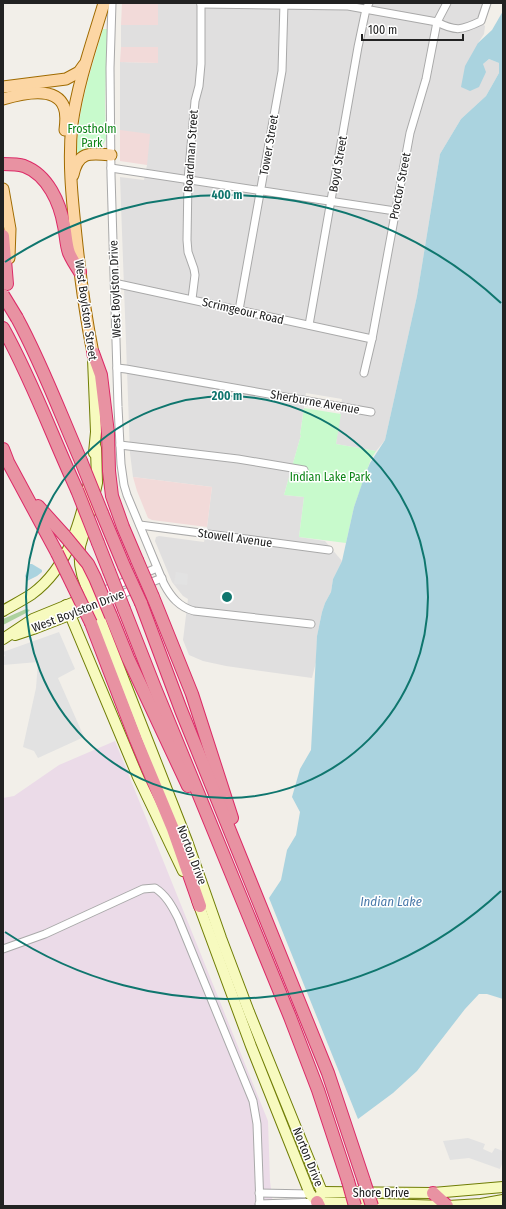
<svg xmlns="http://www.w3.org/2000/svg" width="506" height="1209" font-family="'Fira Sans Condensed',sans-serif">
<rect width="100%" height="100%" fill="#f2efe9"/>
<polygon fill="#e0dfdf" points="158,3 484,3 477,19 485,26 484,34 478,43 483,64 489,59 499,63 499,73 486,96 461,119 440,154 417,296 385,440 376,451 336,444 342,399 306,393 300,435 301,435 284,495 304,497 299,537 325,541 342,561 333,579 331,592 325,603 322,612 317,636 316,662 312,678 226,666 203,661 189,655 183,640 188,599 183,596 172,582 155,541 156,537 159,536 204,542 207,527 212,487 133,477 130,453 120,177 144,180 147,165 120,130 120,62 158,63 158,47 121,47 121,25 158,25"/>
<g fill="#f2dad9">
<polygon points="122,3 158,3 158,25 121,25"/>
<polygon points="121,47 158,47 158,63 120,62"/>
<polygon points="120,130 150,134 147,165 120,161"/>
<polygon points="133,477 212,487 207,527 152,520 148,518 137,491"/>
</g>
<polygon fill="#ebdbe8" points="115,741 268,1121 270,1181 273,1206 3,1206 3,798 14,796 59,765"/>
<polygon fill="#add19e" points="26,609 30,610 28,612 3,625 3,619"/>
<g fill="#c8facc">
<path d="M103 29H107V40L105 103 106 139C101 152 89 151 77 153 77 110 91 70 103 29Z"/>
<polygon points="304,408 341,414 336,444 376,451 371,459 354,507 346,543 299,537 304,497 284,495 301,435 300,435"/>
</g>
<g fill="#e2e2e2">
<polygon points="176,572 188,574 187,585 174,584"/>
<polygon points="59,632 75,669 58,678 84,737 38,758 34,751 23,747 36,688 38,662 3,665 3,657 5,656 3,652"/>
<polygon points="468,1138 485,1144 483,1149 492,1153 495,1148 503,1151 503,1164 502,1164 500,1169 469,1158 450,1160 443,1141"/>
</g>
<g fill="#aad3df">
<polygon points="503,11 503,999 487,994 479,994 465,1009 417,1071 393,1093 358,1119 269,898 281,880 287,850 296,835 300,812 292,797 300,769 311,750 317,636 322,612 325,603 331,592 333,579 342,561 354,507 365,475 370,463 385,440 417,296 440,154 461,119 486,96 499,73 499,63 489,59 483,64 486,72 479,87 470,91 461,87 465,66 478,43 492,30"/>
<polygon points="30,564 32,564 42,570 42,572 37,576 27,581 25,576"/>
</g>
<g fill="none" stroke-linecap="round" stroke-linejoin="round">
<defs>
<g id="street">
<path d="M112 3 110 68 111 175 118 407 121 464 124 485 127 495 164 584C171 597 179 607 194 611L311 624"/>
<path d="M202 3 201 4 348 6 437 22C456 32 462 30 481 21L487 3"/>
<polyline points="111,168 395,211"/>
<polyline points="114,283 372,339"/>
<polyline points="192,299 195,275 194,269 188,252 187,240 188,180 195,101 199,86 201,64 201,3"/>
<polyline points="239,310 282,71 284,3"/>
<polyline points="309,325 358,47 366,9 369,3"/>
<polyline points="117,368 126,369 371,412"/>
<polyline points="364,373 372,339 410,133 426,79 437,22 447,3"/>
<polyline points="120,445 238,459 304,470"/>
<polyline points="140,525 329,550"/>
<polyline points="98,593 157,568"/>
<polyline points="102,602 162,578"/>
<path d="M3 949 45 934 143 889 155 888C166 895 172 906 178 918L253 1101 257 1124 260 1206"/>
<polyline points="259,1193 312,1194"/>
<polyline points="259,1204 317,1202"/>
</g>
<g id="secondary">
<polyline points="93,359 96,432 94,453"/>
<path d="M96 448 97 483 92 506 80 546C78 564 82 580 91 596L187 841 221 938 249 1012 322 1192 317 1202"/>
<polyline points="66,605 138,777 183,871"/>
<path d="M3 611C13 605 23 600 32 594 69 567 81 520 90 478"/>
<polyline points="15,635 36,628 90,607"/>
<polyline points="3,639 33,619 87,597"/>
<polyline points="197,900 251,1046 310,1194 317,1202"/>
<polyline points="322,1192 433,1193 503,1187"/>
<polyline points="317,1202 445,1206"/>
<polyline points="448,1206 481,1204 503,1200"/>
</g>
<g id="primary">
<polyline points="3,87 66,79 79,72 84,65"/>
<path d="M3 99C20 94 56 85 64 107 67 114 66 122 65 130"/>
<path d="M73 175C78 151 90 153 111 155"/>
<polyline points="3,189 10,229 9,258"/>
<path d="M93 353C85 314 80 275 76 236 72 198 68 161 72 124 78 82 92 43 104 3"/>
</g>
<g id="highway">
<path d="M3 164C10 164 18 164 24 166 48 175 60 203 64 226 66 235 66 245 69 253 72 260 76 266 80 272"/>
<polyline points="3,236 7,284"/>
<path d="M17 318C42 364 60 413 81 461"/>
<path d="M3 328C32 380 52 436 77 490"/>
<polyline points="93,353 101,375 108,433 109,471 112,496 123,527 137,560"/>
<polyline points="3,449 8,462 57,553"/>
<polyline points="38,506 65,536"/>
<polyline points="102,513 124,566"/>
<polyline points="98,543 109,571"/>
<polyline points="153,597 192,694 232,818"/>
<polyline points="141,603 181,710 328,1073 364,1181"/>
<polyline points="124,609 155,688 290,1017 318,1090 348,1181"/>
<polyline points="111,616 128,658 188,786"/>
<polyline points="91,623 136,740 173,829 200,906"/>
<polyline points="433,1193 447,1206"/>
<polyline points="317,1202 319,1206"/>
</g>
</defs>
<use href="#street" stroke="#a9a9a9" stroke-width="9"/>
<use href="#secondary" stroke="#707d05" stroke-width="12"/>
<use href="#primary" stroke="#a06b00" stroke-width="13"/>
<use href="#highway" stroke="#dc2a67" stroke-width="14"/>
<use href="#street" stroke="#fff" stroke-width="7"/>
<use href="#secondary" stroke="#f7fabf" stroke-width="10"/>
<use href="#primary" stroke="#fcd6a4" stroke-width="11"/>
<use href="#highway" stroke="#e892a2" stroke-width="12"/>
<defs>
<g id="highway-bridge">
<polyline points="3,295 17,318"/>
<polyline points="81,461 102,513"/>
<polyline points="77,490 98,543"/>
<polyline points="65,536 88,564 95,578 111,616"/>
<polyline points="57,553 91,623"/>
<polyline points="137,560 153,597"/>
<polyline points="124,566 141,603"/>
<polyline points="109,571 124,609"/>
<polyline points="348,1181 355,1206"/>
<polyline points="364,1181 372,1206"/>
</g>
</defs>
<use href="#highway-bridge" stroke="#dc2a67" stroke-width="14" stroke-linecap="butt"/>
<use href="#highway-bridge" stroke="#e892a2" stroke-width="12"/>
</g>
<g fill="none" stroke="#0f766e" stroke-width="2">
<circle cx="227" cy="597" r="201"/>
<path d="M501 891A402 402 0 0 1 5 932M5 262A402 402 0 0 1 501 303"/>
</g>
<g text-anchor="middle" stroke-width="3" stroke-linejoin="round" paint-order="stroke">
<g font-size="12" fill="#0c8416" stroke="#fff">
<text x="92" y="133">Frostholm<tspan x="92" dy="14">Park</tspan></text>
<text x="330" y="481">Indian Lake Park</text>
</g>
<g font-size="12" fill="#222" stroke="#fff">
<text transform="translate(269 145) rotate(-80)" y="4">Tower Street</text>
<text transform="translate(191 151) rotate(-86)" y="4">Boardman Street</text>
<text transform="translate(338 164) rotate(-80)" y="4">Boyd Street</text>
<text transform="translate(400 186) rotate(-79)" y="4">Proctor Street</text>
<text transform="translate(115 289) rotate(-92)" y="4">West Boylston Drive</text>
<text transform="translate(86 310) rotate(82)" y="4">West Boylston Street</text>
<text transform="translate(243 311) rotate(13)" y="4">Scrimgeour Road</text>
<text transform="translate(315 402) rotate(10)" y="4">Sherburne Avenue</text>
<text transform="translate(235 538) rotate(8)" y="4">Stowell Avenue</text>
<text transform="translate(78 611) rotate(-21)" y="4">West Boylston Drive</text>
<text transform="translate(192 855) rotate(69)" y="4">Norton Drive</text>
<text transform="translate(308 1157) rotate(68)" y="4">Norton Drive</text>
<text x="381" y="1197">Shore Drive</text>
</g>
<g font-size="13" font-style="italic" fill="#4a7aab" stroke="#fff">
<text x="391" y="906">Indian Lake</text>
</g>
</g>
<circle cx="227" cy="597" r="6" fill="#0f766e" stroke="#fff" stroke-width="2"/>
<g font-size="12" text-anchor="middle" font-weight="bold" fill="#0f766e" stroke="#fff" stroke-width="3" stroke-linejoin="round" paint-order="stroke">
<text x="227" y="199">400 m</text>
<text x="227" y="400">200 m</text>
</g>
<rect width="506" height="1209" fill="none" stroke="#222222" stroke-width="8"/>
<path d="M362 34v6h101v-6" fill="none" stroke="#222222" stroke-width="2"/>
<text x="368" y="34" font-size="12" fill="#222222" stroke="#ffffff" stroke-width="3" paint-order="stroke">100 m</text>
</svg>
